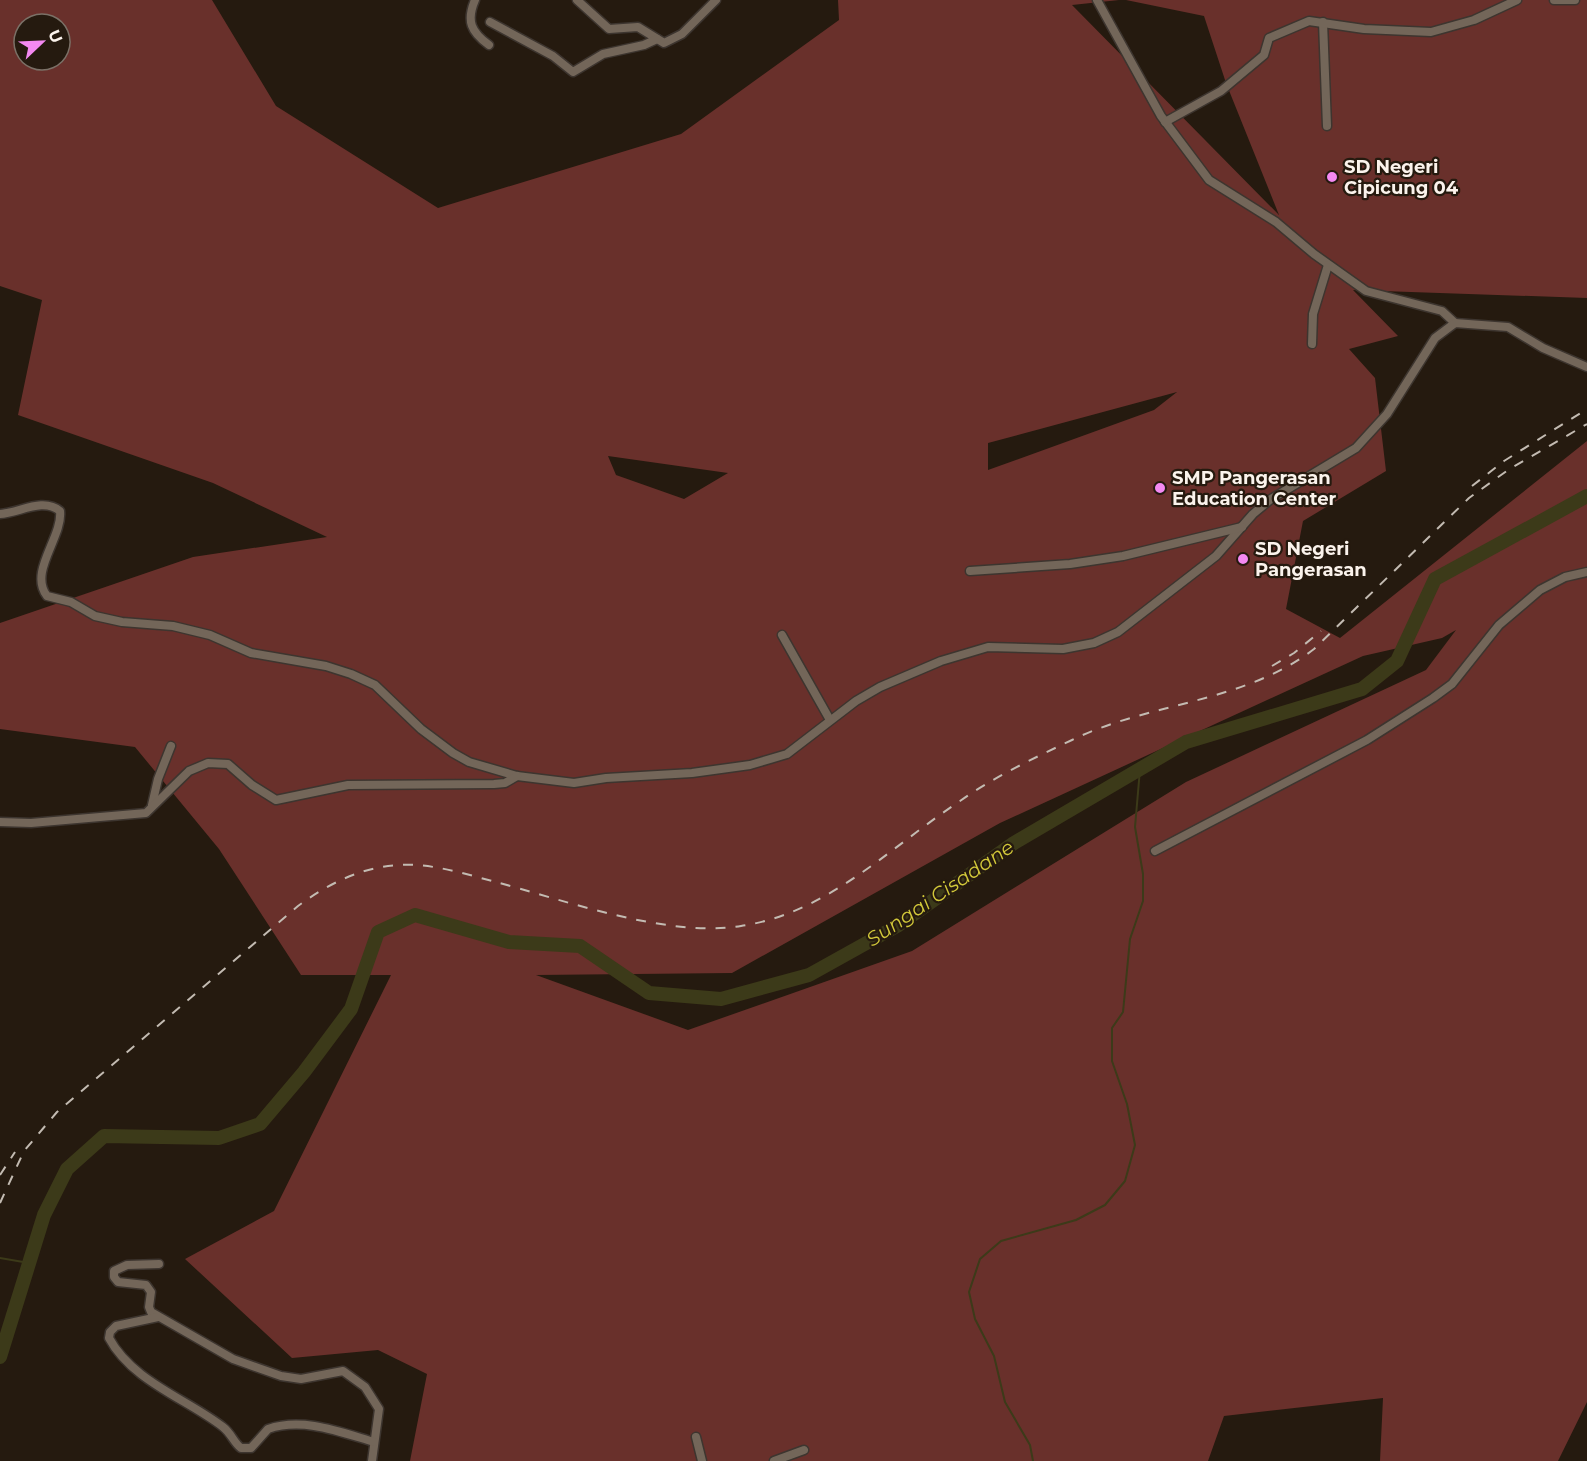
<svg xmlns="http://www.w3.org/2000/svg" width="1587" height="1461" font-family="Montserrat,sans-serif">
<rect width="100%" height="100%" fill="#251a0f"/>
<path fill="#69302b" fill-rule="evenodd" d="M0 0H212L276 106 438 208 681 134 839 20 838 0H1119L1072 5 1279 215 1226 83 1204 16 1126 0H1587V298L1353 290 1398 336 1349 349 1375 378 1386 471 1303 521 1286 609 1340 638 1587 441V1402L1558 1461H1380L1383 1398 1224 1416 1208 1461H410L427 1374 378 1350 292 1358 185 1259 274 1211 391 975H301L219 849 135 747 0 729V623L193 557 327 537 213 483 18 415 42 300 0 286ZM24 24H60V60H24ZM1177 392 1154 410 988 470V443ZM608 456 728 473 684 499 616 475ZM1456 630 1426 670 1186 782 912 951 688 1030 536 975 732 973 1000 823 1363 656 1442 638Z"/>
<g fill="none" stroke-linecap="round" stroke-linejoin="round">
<g stroke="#3c3a19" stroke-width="2">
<polyline points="0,1258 29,1263"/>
<polyline points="1033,1461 1030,1445 1005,1402 994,1356 975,1319 969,1292 980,1259 1001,1241 1076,1220 1105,1205 1125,1181 1135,1145 1127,1104 1112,1061 1112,1028 1123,1012 1130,939 1143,901 1143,874 1135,827 1140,769"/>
</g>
<polyline stroke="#3c3a19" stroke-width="14" points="0,1357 44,1215 67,1169 104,1136 219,1138 260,1124 304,1072 351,1009 378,932 415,915 509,942 580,946 649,993 721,999 809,975 897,926 1014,843 1186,742 1362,689 1397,661 1435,579 1587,496"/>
<defs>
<g id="street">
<path d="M475 0C466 21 471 32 489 45"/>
<polyline points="577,0 609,29 638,27 664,43 682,34 716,0"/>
<polyline points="1097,0 1161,116 1209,180 1276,222 1314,254 1366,291 1442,311 1455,323"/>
<polyline points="1554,0 1575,0"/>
<polyline points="490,22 553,56 573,72 603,54 644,45 657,39"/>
<polyline points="1323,22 1327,126"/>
<polyline points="1165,122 1221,91 1264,55 1269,38 1309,21 1364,29 1431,32 1474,20 1517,0"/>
<polyline points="1312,344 1313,314 1328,265"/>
<path d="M0 514C19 513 43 497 60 511 63 537 28 572 47 596L71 602 95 616 122 622 173 626 210 635 251 653 326 666 351 674 375 685 421 729 453 753 469 762 517 776 574 783 606 778 692 773 750 765 787 754 856 701 880 687 941 661 988 647 1063 649 1094 643 1118 632 1216 556 1253 514 1271 499 1356 448 1387 414 1435 338 1455 323 1508 327 1543 348 1587 367"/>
<polyline points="970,571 1070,564 1123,556 1242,527"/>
<polyline points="782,635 830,720"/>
<polyline points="152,805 158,779 171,746"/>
<polyline points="0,822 31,823 146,813 189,771 208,763 228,764 252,785 276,800 348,785 494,784 505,783 517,776"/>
<polyline points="1155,851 1367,740 1433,698 1452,684 1499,625 1540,590 1565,577 1587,572"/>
<polyline points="159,1264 127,1265 114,1271 114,1277 118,1282 146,1285 151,1292 149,1307 151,1312 233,1359 281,1376 301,1379 343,1371 365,1387 379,1409 372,1461"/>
<path d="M158 1317 116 1326 110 1332 109 1338C132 1381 187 1399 223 1427 231 1433 234 1443 241 1448H251L268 1429C303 1417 340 1432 374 1442"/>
<polyline points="696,1437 702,1461"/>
<polyline points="774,1461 804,1450"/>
</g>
</defs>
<use href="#street" stroke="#3d352f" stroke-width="11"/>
<use href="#street" stroke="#736659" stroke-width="8"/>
<g stroke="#c3bbb2" stroke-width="2" stroke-dasharray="10 10" stroke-linecap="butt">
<polyline points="1472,486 1504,461 1587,409"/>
<polyline points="1272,666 1294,653 1321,631"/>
<polyline points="0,1175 15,1152"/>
<path d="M0 1203 24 1151 57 1112 298 906C328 884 361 867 399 865 430 863 462 873 492 881 565 900 666 938 741 926 828 913 889 848 960 801 994 777 1034 758 1072 740 1150 702 1244 703 1314 649L1469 498 1508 470 1587 424"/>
</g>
</g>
<g fill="#f489f1" stroke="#251a0f" stroke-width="2">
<circle cx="1332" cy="177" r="6"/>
<circle cx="1160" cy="488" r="6"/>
<circle cx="1243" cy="559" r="6"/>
</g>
<g text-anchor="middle" stroke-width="4.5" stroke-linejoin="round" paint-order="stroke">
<g font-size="18" font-weight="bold" fill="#fbf3ec" stroke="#251a0f" text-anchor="start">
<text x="1344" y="173">SD Negeri<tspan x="1344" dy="21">Cipicung 04</tspan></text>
<text x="1172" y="484">SMP Pangerasan<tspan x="1172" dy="21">Education Center</tspan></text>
<text x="1255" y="555">SD Negeri<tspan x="1255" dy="21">Pangerasan</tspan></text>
</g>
<g font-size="20" font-style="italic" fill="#d2c83a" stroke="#251a0f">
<text transform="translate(940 893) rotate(-34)" y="7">Sungai Cisadane</text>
</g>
</g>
<g transform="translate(42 42) rotate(67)"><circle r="28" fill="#251a0f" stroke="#7b7167" stroke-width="1.5"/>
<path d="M0-4.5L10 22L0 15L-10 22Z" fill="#f489f1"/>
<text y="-9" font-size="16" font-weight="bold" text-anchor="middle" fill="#fbf3ec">U</text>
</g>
</svg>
